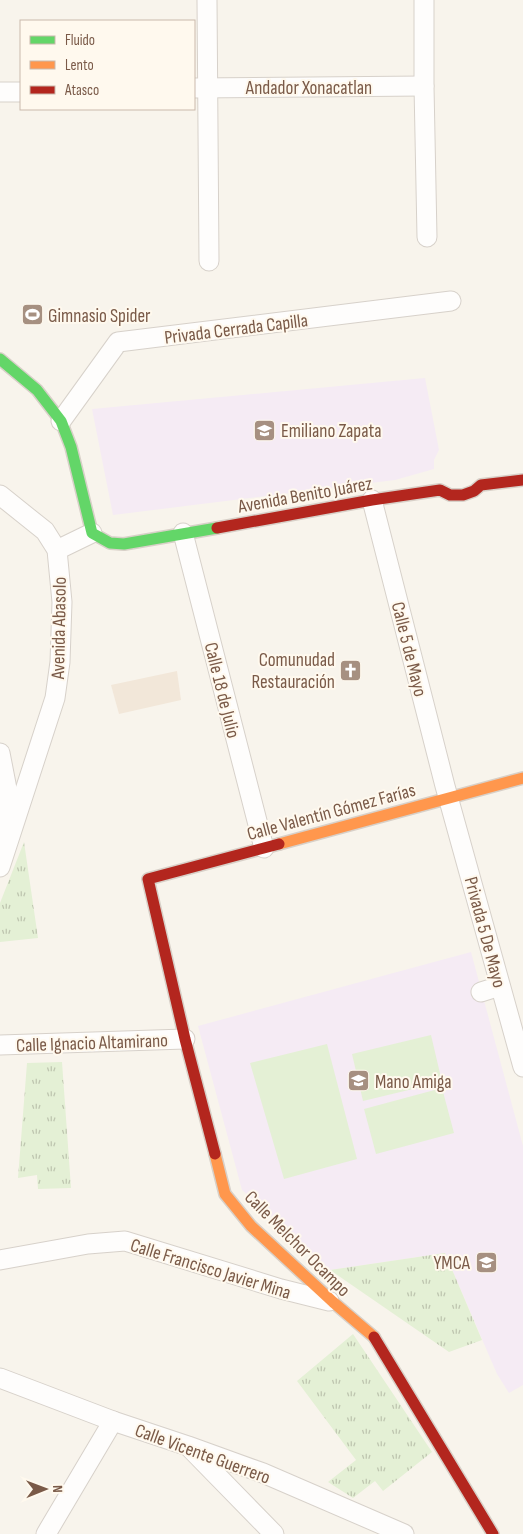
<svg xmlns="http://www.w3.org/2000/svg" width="523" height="1534" font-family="'Sofia Sans Condensed',sans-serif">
<defs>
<pattern id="grass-tufts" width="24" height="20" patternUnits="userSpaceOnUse" patternTransform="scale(1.25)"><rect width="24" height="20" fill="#e4f0d5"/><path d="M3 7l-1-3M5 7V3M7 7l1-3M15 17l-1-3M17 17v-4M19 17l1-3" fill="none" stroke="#bec5af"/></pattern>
</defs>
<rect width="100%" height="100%" fill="#f8f4ec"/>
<polygon fill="#f2e7d9" points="177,671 181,700 119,714 111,685"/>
<g fill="#f5ebf4">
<polygon points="425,378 439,450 434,460 434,469 395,480 113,515 92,409"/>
<polygon points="471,952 523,1146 523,1385 509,1393 497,1374 445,1253 330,1270 242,1190 198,1026"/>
</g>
<g fill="url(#grass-tufts)">
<polygon points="24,842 38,938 0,942 0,903"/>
<polygon points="62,1062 71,1188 38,1189 37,1175 18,1178 27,1063"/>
<polygon points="445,1253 482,1340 449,1352 330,1270"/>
<polygon points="353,1334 432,1452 383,1491 375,1481 353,1498 328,1482 356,1460 297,1381"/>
</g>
<g fill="#e4f0d5">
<polygon points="431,1035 442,1082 363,1101 352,1054"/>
<polygon points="327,1044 357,1159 284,1179 250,1063"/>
<polygon points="442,1088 454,1133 376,1154 364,1109"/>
</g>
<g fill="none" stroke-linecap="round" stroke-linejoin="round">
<defs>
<g id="street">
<polyline points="207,0 209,261"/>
<polyline points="424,0 424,86 427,237"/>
<polyline points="194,88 424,86"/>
<polyline points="0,92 21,92"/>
<polyline points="61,421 118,342 451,301"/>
<polyline points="0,495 45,531 57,550 62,602 60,662 55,698 0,867"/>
<polyline points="372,500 445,786 523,1067"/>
<polyline points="183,533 264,848"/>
<polyline points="57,550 92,533"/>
<polyline points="0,753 8,794 1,832"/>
<polyline points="481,992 500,986"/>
<polyline points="0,1045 185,1039"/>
<polyline points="0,1260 88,1244 125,1241 281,1289 329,1301"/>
<polyline points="0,1378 113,1421 188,1446 263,1473 404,1534"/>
<polyline points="191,1449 274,1534"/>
<polyline points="46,1534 113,1421"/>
</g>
<polyline id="fast" points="0,359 37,390 61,421 71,447 92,533 110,543 124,544 217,528"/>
<g id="slow">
<polyline points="279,844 523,778"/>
<polyline points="215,1154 225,1194 251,1226 333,1302 374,1337"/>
</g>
<g id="jam">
<polyline points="217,528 372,500 440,490 450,495 463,495 474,491 481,485 523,480"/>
<polyline points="215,1154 185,1039 148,879 279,844"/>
<polyline points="374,1337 493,1534"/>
</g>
</defs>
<use href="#street" stroke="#d7d1ca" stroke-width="21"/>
<use href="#fast" stroke="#d8d0c8" stroke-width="14"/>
<use href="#slow" stroke="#d8d0c8" stroke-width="14"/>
<use href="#jam" stroke="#d8d0c8" stroke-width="14"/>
<use href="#street" stroke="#fefdfc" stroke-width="19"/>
<use href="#fast" stroke="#63d668" stroke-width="11"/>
<use href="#slow" stroke="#ff974d" stroke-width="11"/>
<use href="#jam" stroke="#b3261e" stroke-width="11"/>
</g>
<defs>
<symbol id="stadium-square" viewBox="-11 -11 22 22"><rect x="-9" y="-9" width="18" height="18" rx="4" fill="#a69081" stroke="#fff9ee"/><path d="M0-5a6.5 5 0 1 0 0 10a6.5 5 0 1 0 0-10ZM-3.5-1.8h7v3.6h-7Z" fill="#fff"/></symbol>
<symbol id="school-square" viewBox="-11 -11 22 22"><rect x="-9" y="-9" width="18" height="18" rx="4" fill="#a69081" stroke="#fff9ee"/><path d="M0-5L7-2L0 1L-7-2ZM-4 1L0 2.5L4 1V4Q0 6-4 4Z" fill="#fff"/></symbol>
<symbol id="church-square" viewBox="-11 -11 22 22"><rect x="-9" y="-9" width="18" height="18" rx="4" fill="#a69081" stroke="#fff9ee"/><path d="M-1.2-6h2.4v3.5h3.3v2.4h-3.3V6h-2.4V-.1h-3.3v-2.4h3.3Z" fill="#fff"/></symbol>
</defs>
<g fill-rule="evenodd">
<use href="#stadium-square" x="20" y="302" width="25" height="25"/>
<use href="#school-square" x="252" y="418" width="25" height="25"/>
<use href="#church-square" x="338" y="658" width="25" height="25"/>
<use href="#school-square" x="346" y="1068" width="25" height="25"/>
<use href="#school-square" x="474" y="1250" width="25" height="25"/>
</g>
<g text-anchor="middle" stroke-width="4" stroke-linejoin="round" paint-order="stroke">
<g font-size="19" fill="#7a5a48" stroke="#fff9ee">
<text x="309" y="94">Andador Xonacatlan</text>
<text transform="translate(236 328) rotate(-7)" y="7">Privada Cerrada Capilla</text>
<text transform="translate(305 494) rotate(-10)" y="7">Avenida Benito Juárez</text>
<text transform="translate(58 628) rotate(-89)" y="7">Avenida Abasolo</text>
<text transform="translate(410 649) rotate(76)" y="7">Calle 5 de Mayo</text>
<text transform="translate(223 690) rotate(76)" y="7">Calle 18 de Julio</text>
<text transform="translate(331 811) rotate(-15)" y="7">Calle Valentín Gómez Farías</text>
<text transform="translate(486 932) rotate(75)" y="7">Privada 5 De Mayo</text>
<text transform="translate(92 1042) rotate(-2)" y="7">Calle Ignacio Altamirano</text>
<text transform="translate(298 1243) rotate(45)" y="7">Calle Melchor Ocampo</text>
<text transform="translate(211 1268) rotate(17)" y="7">Calle Francisco Javier Mina</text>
<text transform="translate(203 1453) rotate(20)" y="7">Calle Vicente Guerrero</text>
</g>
<g font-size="19" fill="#7a5a48" stroke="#fff9ee" text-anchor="start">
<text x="48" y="322">Gimnasio Spider</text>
<text x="281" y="437">Emiliano Zapata</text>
<text x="335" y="666" text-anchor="end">Comunudad<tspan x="335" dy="22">Restauración</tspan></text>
<text x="375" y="1088">Mano Amiga</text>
<text x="470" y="1269" text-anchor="end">YMCA</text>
</g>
</g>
<rect x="20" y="20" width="175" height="90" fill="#fff9ee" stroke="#cab9ac"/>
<rect x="30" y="36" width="25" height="8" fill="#63d668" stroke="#cab9ac"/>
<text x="65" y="45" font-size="15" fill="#7a5a48">Fluido</text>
<rect x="30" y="61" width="25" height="8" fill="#ff974d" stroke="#cab9ac"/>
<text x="65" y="70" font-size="15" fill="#7a5a48">Lento</text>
<rect x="30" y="86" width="25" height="8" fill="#b3261e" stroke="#cab9ac"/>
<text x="65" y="95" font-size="15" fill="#7a5a48">Atasco</text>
<g transform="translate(45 1489) rotate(89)" stroke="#fff9ee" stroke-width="4" paint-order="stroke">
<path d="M0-4L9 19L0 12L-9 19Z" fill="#7a5a48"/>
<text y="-8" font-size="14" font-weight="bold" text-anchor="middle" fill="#7a5a48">N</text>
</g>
</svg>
